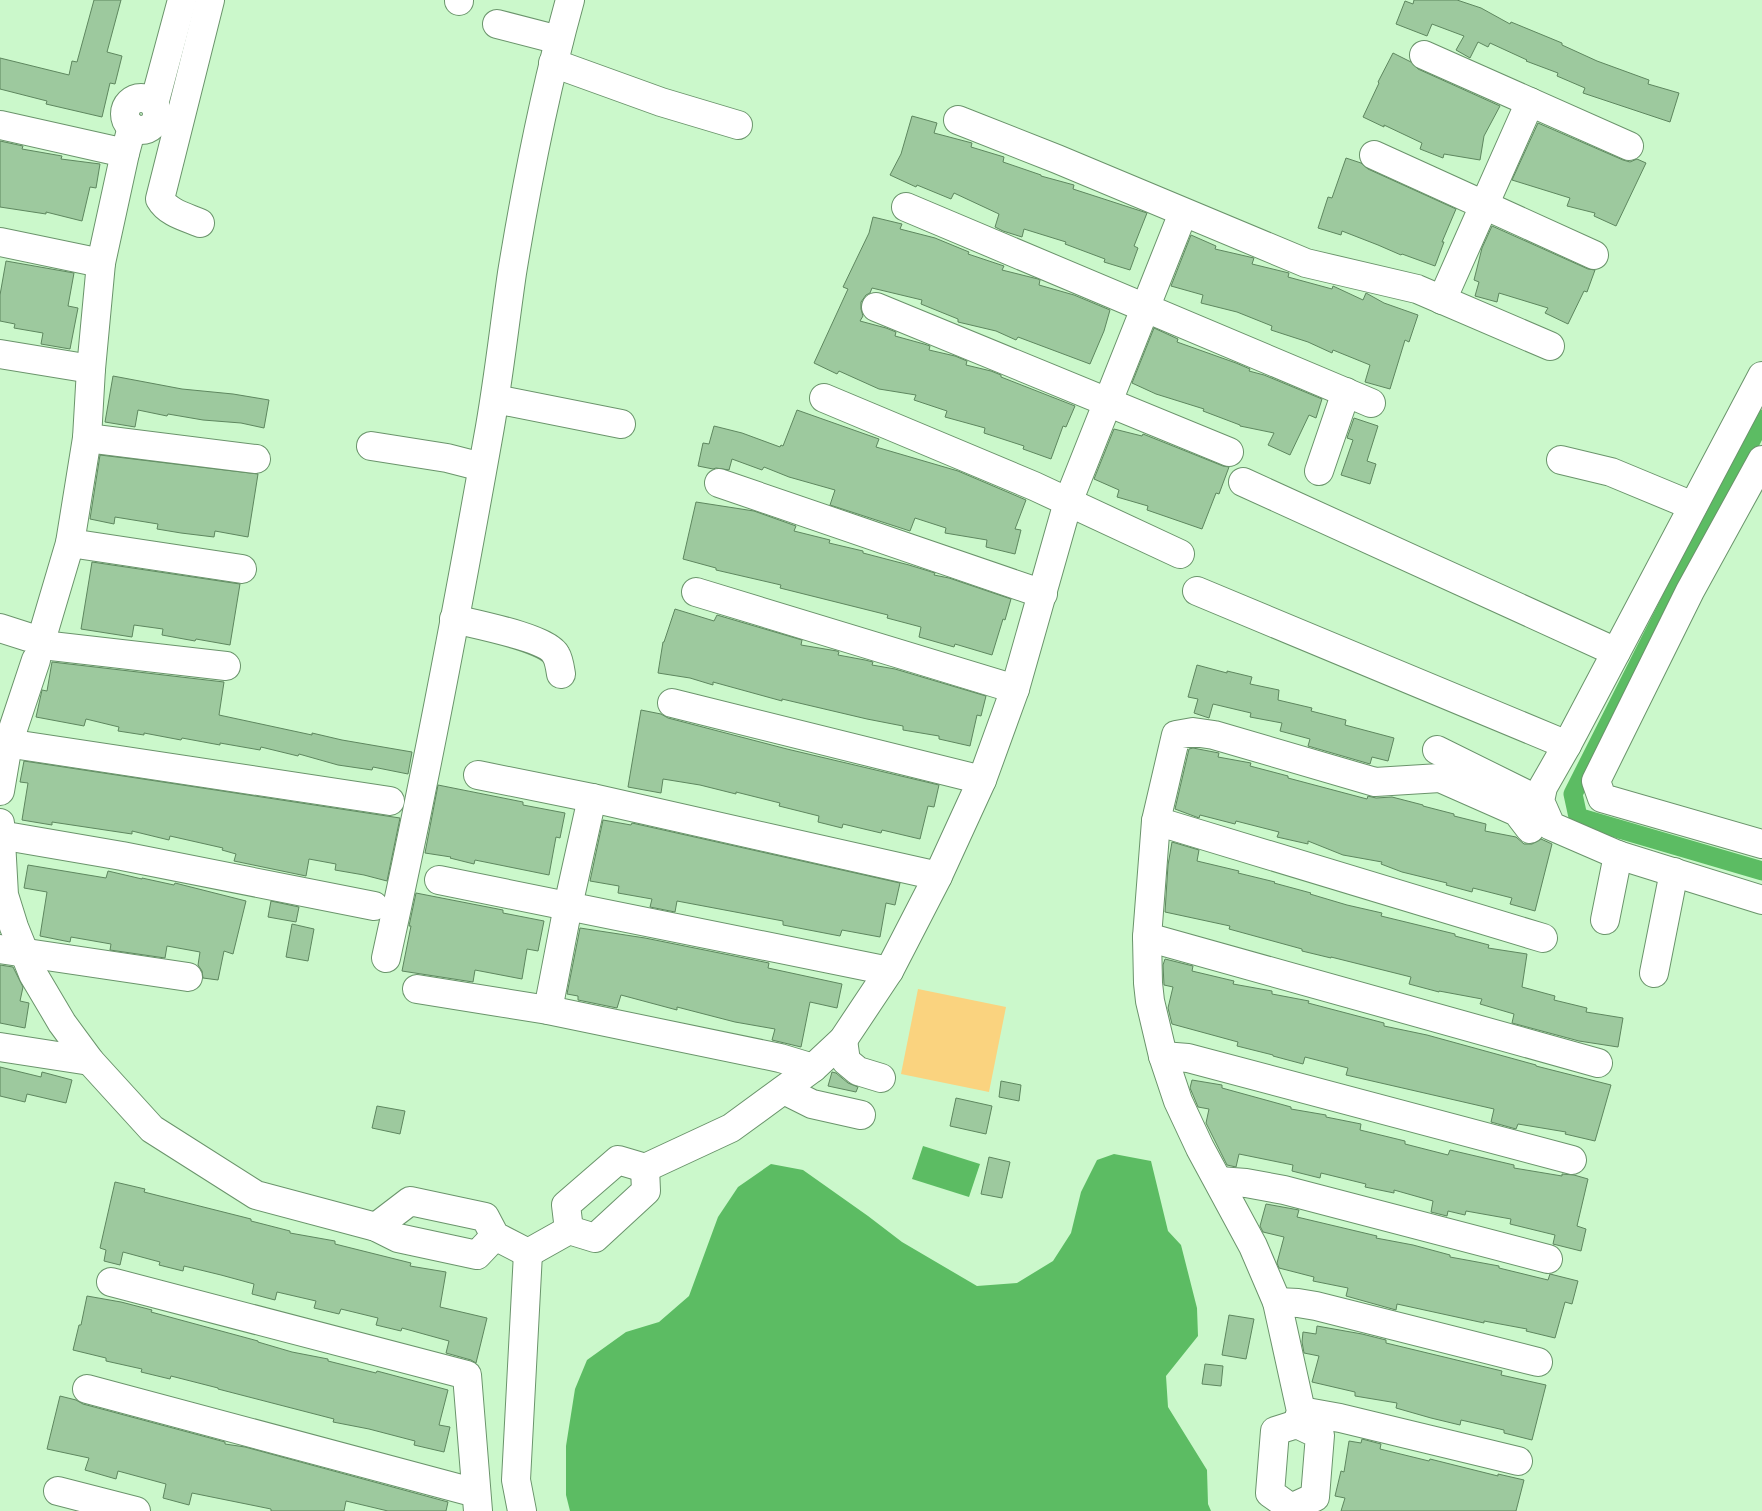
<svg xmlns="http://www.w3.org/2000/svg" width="1762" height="1511" font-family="'Nunito Sans',sans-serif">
<rect width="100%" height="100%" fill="#cbf8cb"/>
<polygon fill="#fad37f" points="918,989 1006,1007 989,1092 901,1074"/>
<g fill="#5cbc63">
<polygon points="923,1146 980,1164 969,1197 912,1179"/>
<polygon points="1114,1154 1151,1161 1168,1231 1181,1245 1197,1308 1198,1336 1166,1376 1168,1407 1207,1470 1208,1504 1211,1511 570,1511 566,1495 566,1446 575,1389 587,1360 626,1332 659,1322 689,1296 718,1217 738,1187 771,1164 803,1170 868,1216 902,1242 977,1286 1017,1283 1053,1261 1071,1233 1081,1192 1097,1160"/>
</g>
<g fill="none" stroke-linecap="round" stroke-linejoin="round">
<polyline stroke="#5cbc63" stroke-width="19" points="1762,419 1573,794 1578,817 1762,871"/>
</g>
<g fill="#9dc99e" stroke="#5e875f">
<polygon points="94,0 121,0 107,52 122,56 115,84 110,83 102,117 46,104 47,101 0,89 0,58 69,75 72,61 77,62"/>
<polygon points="1414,0 1457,0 1481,8 1510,24 1511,22 1562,43 1562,45 1597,61 1649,80 1648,84 1679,93 1670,122 1583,93 1585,88 1557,76 1558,73 1526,61 1527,60 1490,43 1488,47 1478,42 1470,58 1456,50 1464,36 1432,24 1427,36 1396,24 1405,1 1413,4"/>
<polygon points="1393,53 1411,62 1418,69 1500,106 1484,136 1480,160 1444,154 1443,158 1420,149 1422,143 1384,125 1384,127 1363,117 1379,83 1378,82"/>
<polygon points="912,116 937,123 934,133 972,143 971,147 1004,157 1003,162 1041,175 1041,176 1074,185 1073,189 1147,213 1134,246 1138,248 1130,270 1104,262 1105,259 1065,244 1066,242 1024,229 1022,237 1003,231 995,227 999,214 954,193 951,199 917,185 916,187 890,175 901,154"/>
<polygon points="1538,123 1623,160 1630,162 1637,159 1646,163 1616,226 1594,216 1595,213 1567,206 1570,198 1512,180"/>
<polygon points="0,141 23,146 22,149 62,156 61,159 100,164 96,188 90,187 82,221 46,212 46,214 0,207"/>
<polygon points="1346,158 1361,163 1368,169 1456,209 1442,242 1444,242 1435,266 1402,254 1401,255 1378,245 1342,231 1341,235 1318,228 1328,197 1332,198"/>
<polygon points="873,217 902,224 900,229 935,238 969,252 968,254 1004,266 1002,270 1038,279 1040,280 1039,285 1074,295 1110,310 1104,331 1090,364 1018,337 1016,340 996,331 958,322 958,319 921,304 922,300 872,288 870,293 866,295 861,302 861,309 863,316 860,321 886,328 896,332 895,336 924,344 930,346 929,350 955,356 967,361 966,365 991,371 1001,375 1001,377 1075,406 1066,427 1063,426 1051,459 1023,449 1024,446 984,433 985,428 945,417 947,411 914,400 916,395 879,389 839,371 837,374 814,363 848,289 843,287 869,233"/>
<polygon points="1492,226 1588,269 1595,270 1587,292 1584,291 1568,324 1545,313 1548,308 1499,293 1497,302 1475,296 1479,282 1474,280 1482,248"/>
<polygon points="1191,235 1216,246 1215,249 1254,258 1252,264 1289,273 1288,277 1332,289 1333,286 1363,300 1366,293 1384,303 1418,315 1409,342 1405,340 1390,389 1365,382 1370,365 1333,350 1332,353 1308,342 1271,330 1272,326 1237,312 1201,303 1203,295 1171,286"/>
<polygon points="6,261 74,273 68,306 78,308 70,349 41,344 43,333 14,328 15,324 0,321 0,295"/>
<polygon points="1154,328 1178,339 1177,342 1236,363 1250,369 1249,371 1264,375 1322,399 1316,418 1309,415 1290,455 1268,445 1274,433 1240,426 1240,425 1203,411 1204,409 1156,394 1132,383"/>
<polygon points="113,376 182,389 233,394 269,400 264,428 241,423 203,420 168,414 167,416 138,410 135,427 105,422"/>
<polygon points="797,410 879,439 876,447 958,471 1026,500 1015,529 1021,530 1015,554 986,547 987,540 945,533 946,528 915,518 910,531 830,505 835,490 789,477 764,467 762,470 732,459 729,470 716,468 713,469 698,466 703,443 709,444 714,426 742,433 780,447 781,445 783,446"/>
<polygon points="1354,418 1378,426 1367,461 1376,464 1370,484 1341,475 1353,440 1347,438"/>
<polygon points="1114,429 1142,436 1143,434 1223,466 1229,467 1219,494 1216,493 1202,529 1147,510 1148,506 1117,497 1119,490 1094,479"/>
<polygon points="100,455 258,474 248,537 215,531 214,537 181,533 157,529 158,524 115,517 114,524 90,519"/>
<polygon points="696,502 754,511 796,526 794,531 830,540 829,543 863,551 863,553 909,565 935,573 934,575 949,578 1011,599 1005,620 1003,619 992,655 955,644 954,647 919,637 921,627 887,618 888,615 780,588 781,585 716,570 716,568 683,559"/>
<polygon points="92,562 240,584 230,645 196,639 195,641 162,635 163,629 134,625 132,637 81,629"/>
<polygon points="675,609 714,621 717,615 802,640 801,645 837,651 839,652 838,655 865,660 873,662 872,665 895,669 986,696 981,716 977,715 970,746 939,739 939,736 903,730 903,726 867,719 782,699 782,701 713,682 713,685 690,678 658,673 663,642 664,642"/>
<polygon points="52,662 224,682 219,715 312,735 312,733 342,740 412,752 408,774 373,767 372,770 338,765 299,754 298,756 261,747 260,750 220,743 220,745 182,738 181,740 144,733 144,735 118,731 119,727 86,719 84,726 36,717 42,690 47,691"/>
<polygon points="1197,665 1227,673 1227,671 1252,677 1250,684 1279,690 1278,700 1312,708 1311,711 1346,720 1345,725 1394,738 1388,761 1372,757 1370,764 1308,746 1310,739 1280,731 1282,723 1250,717 1251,713 1213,704 1209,718 1194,713 1198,699 1188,697"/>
<polygon points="641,710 661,714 668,718 787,749 939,785 934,807 928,806 920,839 882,830 881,833 843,824 842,828 818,822 819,816 779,806 780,803 736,792 736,794 700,785 663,779 661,793 628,787"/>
<polygon points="1193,748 1219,753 1218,757 1251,763 1250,766 1288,776 1288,778 1367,799 1368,796 1376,798 1392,797 1423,805 1423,806 1454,814 1454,816 1486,824 1485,831 1516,837 1524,844 1532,844 1541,839 1552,844 1535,911 1510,904 1512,898 1473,888 1472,892 1446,885 1447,883 1402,872 1381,864 1382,862 1343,855 1308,841 1308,844 1277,837 1279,832 1236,821 1235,824 1200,815 1199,818 1175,809 1189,749"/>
<polygon points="24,761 400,818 387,881 364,875 335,870 336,864 309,859 306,876 234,861 236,854 222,850 223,848 170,836 169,840 132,831 132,834 52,822 52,825 22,820 28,783 20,782"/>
<polygon points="438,785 523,802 523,805 565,813 560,838 556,837 549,875 475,860 474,864 450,858 451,857 425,853"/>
<polygon points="603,820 631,825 632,823 900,883 895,905 886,903 880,937 842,930 840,936 783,925 783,921 677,901 675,912 650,907 652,899 618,893 619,886 590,881"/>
<polygon points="1172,842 1199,850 1197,861 1239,871 1238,873 1275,882 1274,883 1311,893 1310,894 1347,905 1382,913 1381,916 1455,934 1455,936 1489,945 1488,948 1527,954 1522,987 1555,996 1554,1000 1587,1008 1586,1012 1623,1018 1618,1047 1579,1041 1512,1023 1514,1014 1480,1004 1482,999 1439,991 1439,992 1409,984 1411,977 1331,957 1331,958 1302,951 1302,949 1229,929 1230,926 1165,912 1168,865"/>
<polygon points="28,865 106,878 108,871 142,879 142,878 174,885 175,883 246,901 233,954 224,951 218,980 203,978 202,971 198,965 200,952 167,946 165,958 110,950 111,944 71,937 70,942 40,936 47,892 24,888"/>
<polygon points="416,893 503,910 503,913 544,921 538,951 527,949 522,979 475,970 473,982 402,971 411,926 409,926"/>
<polygon points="271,901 299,907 296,922 268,917"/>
<polygon points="292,924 314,929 308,961 286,957"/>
<polygon points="580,928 645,938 769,963 768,968 842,984 837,1008 810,1002 801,1047 772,1040 775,1029 735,1022 677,1007 677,1010 621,995 617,1008 578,1000 578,996 567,994"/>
<polygon points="1165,959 1193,966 1192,971 1234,981 1233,984 1272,991 1272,994 1309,1001 1308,1003 1384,1023 1384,1026 1427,1035 1536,1065 1536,1066 1611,1085 1595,1141 1565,1134 1566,1132 1518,1124 1516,1129 1491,1122 1494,1109 1346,1075 1348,1068 1305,1057 1303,1064 1273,1056 1273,1055 1237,1046 1238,1042 1172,1024 1168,1008 1173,987 1164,985 1163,965"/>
<polygon points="0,965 13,967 23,987 20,1001 29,1003 25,1028 0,1023"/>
<polygon points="0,1067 41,1077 42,1072 72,1080 66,1103 27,1094 25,1102 0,1096"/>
<polygon points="832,1072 836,1073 848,1083 858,1087 856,1092 828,1086"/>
<polygon points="1192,1080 1222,1085 1222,1088 1291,1107 1291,1109 1326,1115 1326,1117 1361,1124 1360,1130 1405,1141 1405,1144 1448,1155 1450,1150 1514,1165 1514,1168 1562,1176 1562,1174 1574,1175 1588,1179 1577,1226 1586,1229 1581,1251 1553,1244 1555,1235 1510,1224 1511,1219 1466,1211 1465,1215 1448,1211 1447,1216 1431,1212 1433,1201 1394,1190 1394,1193 1365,1187 1366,1184 1321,1173 1320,1178 1292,1171 1293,1165 1239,1154 1236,1167 1227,1165 1206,1123 1209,1109 1198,1107 1193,1095 1190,1088"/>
<polygon points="1001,1081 1021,1085 1019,1101 999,1097"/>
<polygon points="956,1098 992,1106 986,1134 950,1126"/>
<polygon points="377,1106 405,1111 400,1134 372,1128"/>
<polygon points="989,1157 1010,1162 1002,1198 981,1194"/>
<polygon points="115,1182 145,1189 144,1192 251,1219 251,1221 290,1231 290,1233 335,1241 335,1244 411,1263 410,1266 446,1272 440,1307 487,1318 476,1363 471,1360 446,1353 449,1341 402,1328 401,1331 376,1325 378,1318 341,1309 339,1314 314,1308 316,1301 277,1292 275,1300 252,1294 254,1284 221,1275 184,1266 183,1271 159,1265 160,1262 123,1252 120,1265 104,1261 106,1250 100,1248"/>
<polygon points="1266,1204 1299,1210 1297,1217 1377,1236 1376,1238 1413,1245 1450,1255 1450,1257 1499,1266 1499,1268 1548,1280 1550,1274 1578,1281 1572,1304 1565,1302 1555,1338 1526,1331 1527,1329 1484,1321 1484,1323 1397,1304 1396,1310 1346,1296 1348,1288 1313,1281 1314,1277 1279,1268 1277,1263 1284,1237 1263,1232 1260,1226"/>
<polygon points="87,1296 121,1302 152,1310 151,1312 258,1341 258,1342 292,1352 328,1359 328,1361 376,1373 377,1371 448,1390 439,1425 450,1427 444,1452 414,1445 415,1441 369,1429 333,1422 334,1419 218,1389 218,1388 171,1376 170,1379 141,1372 142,1369 106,1361 106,1358 73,1350 79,1325 81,1325"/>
<polygon points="1229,1315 1254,1319 1246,1359 1222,1355"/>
<polygon points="1317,1326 1362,1334 1386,1340 1386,1343 1502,1371 1501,1375 1546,1385 1532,1440 1504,1433 1504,1430 1461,1420 1460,1425 1431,1418 1396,1408 1397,1403 1355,1396 1355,1392 1312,1382 1319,1356 1304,1353 1302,1342 1303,1332 1316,1334"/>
<polygon points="1205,1364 1223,1366 1221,1386 1202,1384"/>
<polygon points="60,1396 76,1400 83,1404 225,1442 225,1444 245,1447 448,1502 446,1511 388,1511 346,1501 344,1511 271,1511 271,1509 192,1493 189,1505 163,1498 166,1484 118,1471 116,1479 85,1470 89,1458 47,1449"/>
<polygon points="1362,1439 1381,1444 1380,1449 1429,1461 1430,1459 1498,1476 1498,1474 1524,1480 1516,1511 1341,1511 1345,1498 1335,1496 1341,1471 1344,1472 1349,1441 1361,1443"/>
</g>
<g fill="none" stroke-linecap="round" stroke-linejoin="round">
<defs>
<g id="minor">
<polyline points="459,1 459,0"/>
<polyline points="497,24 559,40"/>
<polyline points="1424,55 1629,146"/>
<polyline points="553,63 661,102 738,125"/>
<circle cx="141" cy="114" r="16"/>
<polyline points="154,104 182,0"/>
<polyline points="958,120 1057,159 1306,263 1417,289 1550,346"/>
<polyline points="0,125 125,153"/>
<polyline points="1374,155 1594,255"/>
<polyline points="906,207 1371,403"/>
<path d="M200 223C186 217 168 213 160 199L210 0"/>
<polyline points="0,242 101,263"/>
<polyline points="1442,300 1530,102"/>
<polyline points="876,307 1229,452"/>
<polyline points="0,354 91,369"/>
<polyline points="1762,376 1567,745 1543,787 1540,801 1551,826 1618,855 1762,900"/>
<polyline points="824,398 1034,486 1180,554"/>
<polyline points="495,399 621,424"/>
<polyline points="87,438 256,459"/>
<polyline points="371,446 447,458 482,467"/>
<polyline points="1561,460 1611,472 1693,506"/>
<polyline points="1762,460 1690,591 1596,781 1602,798 1762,844"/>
<polyline points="1319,471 1346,392"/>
<polyline points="1243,482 1616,652"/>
<polyline points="719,483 1043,594"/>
<polyline points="70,543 242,569"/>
<polyline points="1197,591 1567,745"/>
<polyline points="696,592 1015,689"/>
<path d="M454 619C474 624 548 638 556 655 559 660 560 668 561 674"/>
<polyline points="0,628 28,637"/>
<polyline points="43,634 70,543 87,438 91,369 101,263 125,153 132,127"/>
<polyline points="51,646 226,666"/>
<polyline points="672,703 982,780"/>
<polyline points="0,742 390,801"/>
<polyline points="1437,750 1540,801"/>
<polyline points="478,775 592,798 938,876"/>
<polyline points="0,791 8,744 36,660"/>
<polyline points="1156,821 1543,938"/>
<polyline points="0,823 4,895 14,927 33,974 62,1023 90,1061 152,1129 256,1195 376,1227 398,1238 477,1255 495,1236"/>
<polyline points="0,835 122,856 374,906"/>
<polyline points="439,880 889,971"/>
<polyline points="1605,920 1618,855"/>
<polyline points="1147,937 1598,1063"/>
<polyline points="0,949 188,977"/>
<path d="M386 958C424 786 457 612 488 438 498 384 504 328 512 273 527 181 545 90 570 0"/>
<polyline points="1654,973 1674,872"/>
<polyline points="417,989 548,1010 780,1058 813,1068"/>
<polyline points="548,1010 568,906 592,798"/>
<polyline points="843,1040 846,1061 858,1071 881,1078"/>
<polyline points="0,1047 90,1061"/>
<polyline points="1163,1056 1188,1058 1572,1160"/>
<polyline points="784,1090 812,1104 861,1115"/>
<polyline points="1219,1181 1246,1183 1284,1190 1548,1259"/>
<polyline points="376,1227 410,1201 485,1217 495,1236 528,1253 569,1230 595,1238 646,1191 645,1168"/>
<polyline points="569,1230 566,1205 618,1160 645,1168 731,1128 813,1068 843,1040 889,971 938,876 982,780 1015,689 1068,502 1183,213"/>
<polyline points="111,1282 467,1375 478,1511"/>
<polyline points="1277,1302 1298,1303 1316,1306 1538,1362"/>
<polyline points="87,1389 476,1493"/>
<polyline points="1301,1411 1340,1418 1518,1461"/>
<polyline points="1297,1424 1301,1411 1277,1302 1253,1246 1200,1148 1178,1101 1163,1056 1150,1001 1148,983 1147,937 1156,821 1176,735 1193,732 1214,735 1375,782 1440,778 1517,812 1530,829"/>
<polyline points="58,1491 136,1511"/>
<polyline points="522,1511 516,1480 528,1253"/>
<polyline points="1291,1511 1291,1508 1315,1497 1320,1435 1297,1424 1275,1431 1270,1493 1291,1508"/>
</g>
</defs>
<use href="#minor" stroke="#6a946b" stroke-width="30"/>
<use href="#minor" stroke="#fff" stroke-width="28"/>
</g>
</svg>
